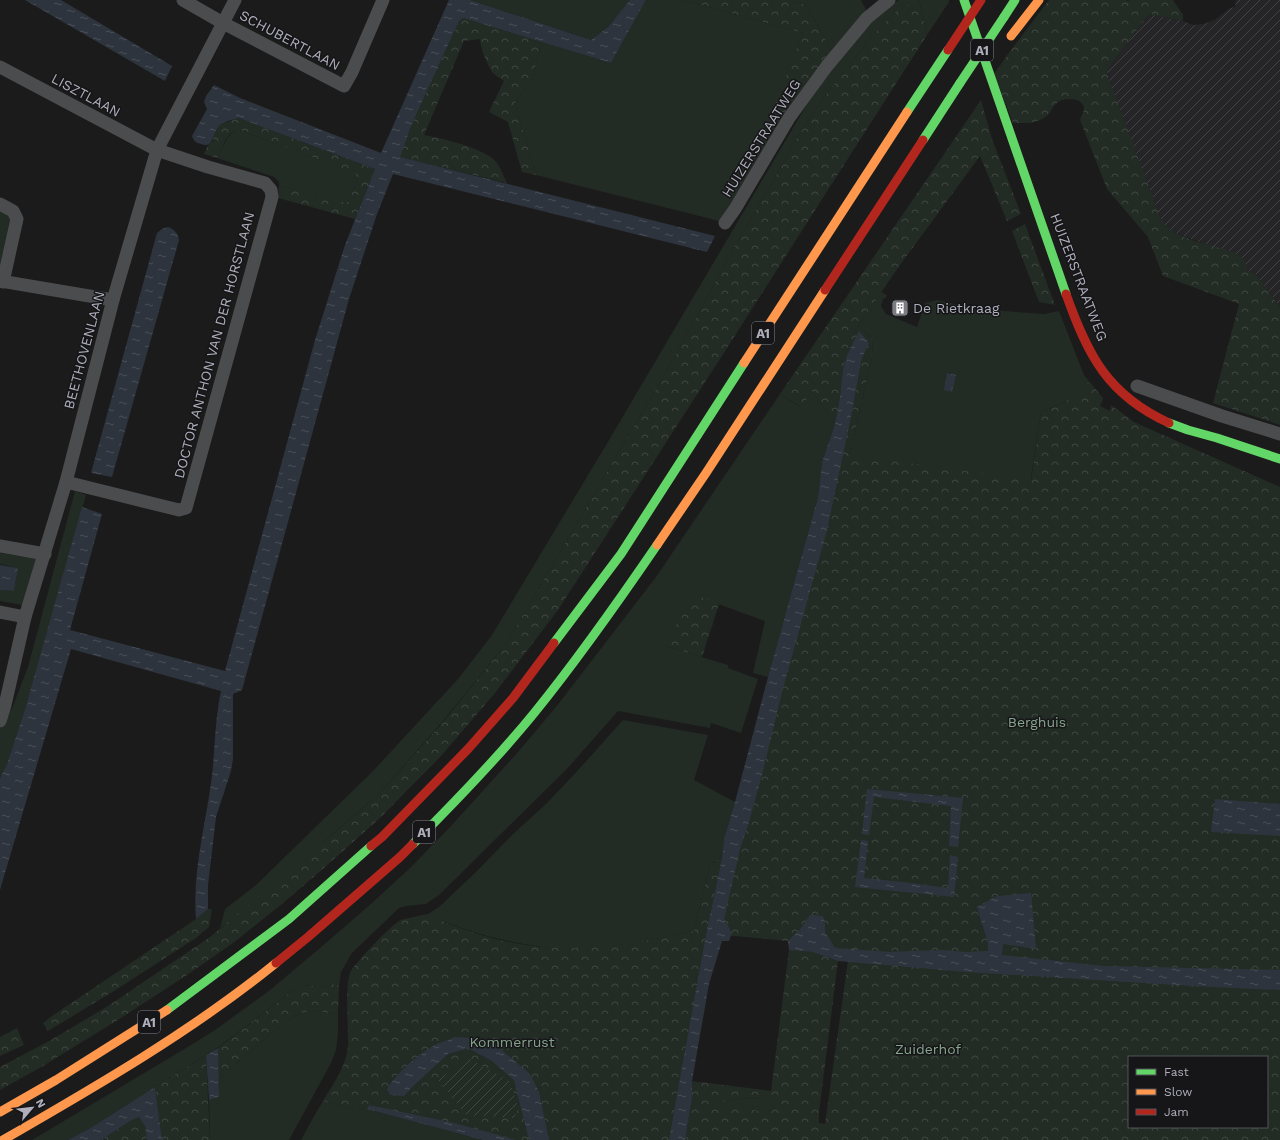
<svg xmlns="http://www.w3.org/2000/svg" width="1280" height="1140" font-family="'Work Sans',sans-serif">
<defs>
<pattern id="industrial-furrows" width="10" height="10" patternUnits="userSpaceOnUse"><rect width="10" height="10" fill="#252527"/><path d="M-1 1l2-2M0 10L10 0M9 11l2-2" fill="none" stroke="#424244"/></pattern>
<pattern id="forest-crowns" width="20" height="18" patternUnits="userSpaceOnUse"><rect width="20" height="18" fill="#232b25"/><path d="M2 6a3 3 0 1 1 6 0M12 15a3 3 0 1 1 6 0" fill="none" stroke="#404743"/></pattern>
<pattern id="garden-furrows" width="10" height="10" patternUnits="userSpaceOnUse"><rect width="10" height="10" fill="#232b25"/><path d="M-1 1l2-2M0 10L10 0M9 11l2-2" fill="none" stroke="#404743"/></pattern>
<pattern id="water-ripples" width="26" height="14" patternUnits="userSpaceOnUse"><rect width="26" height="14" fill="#2e343d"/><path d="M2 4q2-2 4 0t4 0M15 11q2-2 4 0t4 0" fill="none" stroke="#4a4f57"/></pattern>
</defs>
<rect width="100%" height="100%" fill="#1b1b1b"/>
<polygon fill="url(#industrial-furrows)" points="1236,0 1280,0 1280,307 1255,273 1247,272 1240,256 1177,234 1164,226 1160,217 1109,83 1107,73 1109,67 1149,14 1183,21 1193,25 1204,24 1216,19 1230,8 1235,7"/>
<g fill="#232b25">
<polygon points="470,0 630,0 608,27 591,40"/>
<polygon points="646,0 683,0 803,33 774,109 787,114 723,222 536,175 515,103 532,80 542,42 611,63"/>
<polygon points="787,0 861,0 867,12 832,51 806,5"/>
<path d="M899 0H949V2L927 35 919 0 878 29 824 97 795 141 767 192 736 244 673 360 506 644 443 721 379 794 247 908 220 928 225 909 256 885 373 771 458 679 492 635 609 440 800 116C821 82 846 48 875 19 882 12 889 5 899 0Z"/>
<path d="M235 130H240L356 173 358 178 349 200 346 203H343L279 186V182L274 177 217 158C222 148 226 138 235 130Z"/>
<polygon points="0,209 12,217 0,271"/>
<polygon points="881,292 887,295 886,298 883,299 881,306 886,314 917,327 925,303 937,300 976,309 1044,314 1059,311 1084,375 1089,381 1077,397 1041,412 1023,529 824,571 872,357 873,339 858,326"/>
<path d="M812 391 835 424 822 462 818 497 768 677 753 673 765 621 718 604 662 645 728 665V668L758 679 741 733 711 723 710 728C679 722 649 717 618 711L566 770 439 895 426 904 406 906 399 908 352 953 341 972 339 986 332 984 325 987 300 985 220 1046 92 1127 68 1140H32L181 1051 215 1030 270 990 327 942 373 902 410 868 451 826 518 752 556 707 656 577 780 394 800 407Z"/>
<polygon points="75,491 86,495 25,709 7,764 0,778 0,729 13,706 28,667"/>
<polygon points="0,553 37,559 28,606 0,601 0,590 14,591 18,568 0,564"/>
<path d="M623 720 708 735 694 780 735 802 724 839 722 858 710 864 694 931C649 941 603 950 557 949 550 948 543 947 536 946 499 941 462 930 428 914L439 907 477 871 513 834 547 803 580 768Z"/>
<polygon points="312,1011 338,1014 338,1034 336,1050 331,1063 289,1140 210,1140 209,1100 219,1097 218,1080 255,1047 292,1017 305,1012"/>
<polygon points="765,1098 776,1108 742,1135 685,1140 711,1104 735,1099"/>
<polygon points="323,1101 354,1110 361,1108 367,1109 483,1140 301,1140 313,1118"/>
</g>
<g fill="url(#forest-crowns)" fill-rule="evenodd">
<polygon points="683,0 787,0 806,5 832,51 787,114 773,109 803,33"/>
<polygon points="919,0 927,35 718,362 558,610 495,693 441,756 380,818 325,867 282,904 233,943 187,975 121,1018 43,1066 0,1090 0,1067 51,1040 108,1006 210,937 333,834 379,794 443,722 506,644 673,360 736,244 767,192 795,141 824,97 878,29 898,10"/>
<path d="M1049 0H1126L1127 1 1130 0H1173L1183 15V21L1149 14 1109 67 1107 73 1108 77 1160 217C1170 242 1218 243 1240 256L1246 263 1247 271 1255 273 1280 307V425L1213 403 1239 304 1163 276 1148 237 1107 189 1080 120C1081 116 1084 113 1084 109 1084 98 1065 97 1058 102 1052 106 1051 114 1044 118 1035 124 1023 123 1013 123L994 74 1011 50Z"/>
<path d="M463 18 542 42 532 80 515 103 536 175 522 172 508 122 489 112 504 81C501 79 496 76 493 73 488 67 480 47 480 39L464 41 424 135C443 139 484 147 497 163 501 169 504 177 507 183L399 157 411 126 459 21Z"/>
<path d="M981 100 992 139 1021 214 1007 221 980 156 900 265 858 326 873 339 872 357 850 455 1031 480 1041 412C1059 405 1078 398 1089 381L1103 398 1100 406 1110 411 1111 405 1134 422 1280 487V1140H685L692 1098V1081L771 1091 789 950 812 952 838 961 819 1112V1123L825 1124 849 953 788 941 713 934 851 417 862 358 859 332 847 355 843 369 840 397 835 424 812 391 801 407 780 394ZM1129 1057H1267V1127H1129ZM765 1098 776 1108 769 1113 716 1103 735 1099Z"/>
<polygon points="239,118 375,169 355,219 278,198 279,186 346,203 349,200 358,178 355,173 240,130 235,130 230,134 225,141 217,158 204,154 208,145 213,141 214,133 217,127 221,124"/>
<polygon points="1025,224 1055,305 1039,302 1012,231"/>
<polygon points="699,596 719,604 702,657 662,645 695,598"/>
<path d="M722 858 706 934 670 1140H515L369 1105 367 1109 361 1108 354 1110 323 1101C333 1084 346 1067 348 1047 349 1029 344 984 351 971 357 961 392 924 401 920 404 919 426 914 428 914 433 914 442 921 447 923 469 931 491 939 514 943 574 955 634 944 694 931L710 864Z"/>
<polygon points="208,909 212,909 209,927 196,938 114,991 48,1031 43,1023 52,1016 196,919"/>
<polygon points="332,984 339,986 338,1014 312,1011 305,1012 292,1017 255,1047 218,1080 218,1048 300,985 325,987"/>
<polygon points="17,1028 24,1045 0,1056 0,1037"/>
<polygon points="206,1055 210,1140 162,1140 155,1087"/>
<polygon points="139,1117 145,1126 147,1140 101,1140 132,1120"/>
</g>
<polygon fill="url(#garden-furrows)" points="468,1058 509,1081 513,1090 518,1108 514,1118 466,1115 438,1080"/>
<g fill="url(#water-ripples)">
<polygon points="25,0 61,0 172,66 165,81"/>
<path d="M449 0H470L591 40 608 27 630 0H646L611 63 463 18 459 21 411 126 400 157 715 236 707 252 393 174 377 214 349 299 242 690 233 694V759L231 771 216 817 208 885V909L196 919C192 871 206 824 212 776 215 748 215 719 221 691L71 649 0 890V778L7 764 25 709 82 507 102 514 70 630 225 671 315 340 345 245 375 169 239 118C232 120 223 121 218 127 212 134 214 149 201 144 196 143 194 141 192 136L207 109 204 102 206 96 214 85 240 98 381 153Z"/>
<path d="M168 227C174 229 178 233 179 240L112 477 91 473 157 233 162 229Z"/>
<polygon points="859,331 869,343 862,358 851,417 827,530 782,692 763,771 749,822 740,849 724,919 732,933 729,941 722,941 709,984 692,1081 692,1098 685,1140 669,1140 706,934 722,858 724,839 735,802 768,677 818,497 822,462 835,424 840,397 843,369 847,355"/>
<polygon points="947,373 956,375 952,392 944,390"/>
<polygon points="0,565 18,568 14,591 0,590"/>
<polygon points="867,789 963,798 958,847 949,846 951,806 874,797 869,835 862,834"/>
<polygon points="1215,799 1280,804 1280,836 1211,832"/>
<polygon points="861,840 868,841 864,878 902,882 948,888 950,855 958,857 954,897 855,887"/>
<polygon points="1031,893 1036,949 1003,944 1002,955 1104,966 1280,970 1280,990 1192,986 966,972 838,961 812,952 789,950 788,941 802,927 810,915 823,916 825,924 825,932 835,948 891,952 911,951 942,950 966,952 988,951 988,943 977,907 997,896"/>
<path d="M457 1037 480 1039 496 1045 530 1074 539 1092 549 1140H529L514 1080 492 1061 468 1048 448 1054 411 1088 404 1096 390 1095 387 1089C398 1071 421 1052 439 1043 445 1041 452 1039 457 1037Z"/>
<polygon points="218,1048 219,1097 209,1100 206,1055"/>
<polygon points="155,1087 162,1140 147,1140 145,1126 139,1117 132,1120 101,1140 68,1140 92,1127"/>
<polygon points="369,1105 454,1123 516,1140 483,1140 367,1109"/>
</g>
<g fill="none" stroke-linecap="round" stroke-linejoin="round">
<g stroke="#4b4c4e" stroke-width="13">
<polyline points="183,0 223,23 344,86 352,72 383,0"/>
<polyline points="0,67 157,150 208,167 265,183 271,190 272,197 186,508 179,510 66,482"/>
<polyline points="0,204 13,211 17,219 3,282"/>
<polyline points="725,223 735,209 789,118 827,66 867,18 889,0"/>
<polyline points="0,281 113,300"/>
<polyline points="1137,386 1222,416 1280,434"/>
<polyline points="0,546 45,554"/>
<polyline points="0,612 25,617"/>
<polyline points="0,721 5,705 25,617 66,482 113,300 157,150 235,0"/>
</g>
<g stroke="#63d668" stroke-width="9">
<polyline points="964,0 1066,294"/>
<polyline points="1004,17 1015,0"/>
<polyline points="907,112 948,50"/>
<polyline points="923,140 960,83"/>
<polyline points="1169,423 1188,430 1217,438 1280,459"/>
<polyline points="554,643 621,554 744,363"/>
<path d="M413 844C455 802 497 759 535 712 578 659 618 602 657 545"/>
<polyline points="167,1010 289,919 371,846"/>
</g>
<g stroke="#ff974d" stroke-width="9">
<polyline points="1011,36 1039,0"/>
<polyline points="744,363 907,112"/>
<polyline points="657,545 706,473 825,290"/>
<polyline points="0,1112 56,1080 167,1010"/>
<path d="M3 1140C97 1086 192 1031 276 963"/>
</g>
<g stroke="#b3261e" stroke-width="9">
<polyline points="825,290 923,140"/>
<path d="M1066 294C1088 356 1108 395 1169 423"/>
<polyline points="371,846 382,837 468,749 513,698 554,643"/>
<polyline points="276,963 308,937 400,857 413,844"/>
</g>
<polyline stroke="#63d668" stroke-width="9" points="960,83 1004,17"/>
<polyline stroke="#b3261e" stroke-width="9" points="948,50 981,0"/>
</g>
<defs>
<symbol id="building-square" viewBox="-11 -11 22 22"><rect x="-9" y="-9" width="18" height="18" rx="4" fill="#7b7b83" stroke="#161518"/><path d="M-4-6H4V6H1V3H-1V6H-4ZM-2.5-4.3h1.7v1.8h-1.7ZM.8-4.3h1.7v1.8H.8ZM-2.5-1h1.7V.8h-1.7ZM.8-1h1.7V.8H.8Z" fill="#fff"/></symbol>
</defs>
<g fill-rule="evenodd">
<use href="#building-square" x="890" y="298" width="20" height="20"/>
</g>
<g text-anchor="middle" stroke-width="3" stroke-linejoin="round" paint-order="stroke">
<g fill="#161518" stroke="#80818a" stroke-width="1">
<rect x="971" y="39" width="22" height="22" rx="3"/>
<rect x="752" y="322" width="22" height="22" rx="3"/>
<rect x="413" y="821" width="22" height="22" rx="3"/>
<rect x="138" y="1011" width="22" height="22" rx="3"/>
</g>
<g font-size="13" font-weight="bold" fill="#aeafbb">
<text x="982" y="55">A1</text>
<text x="763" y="338">A1</text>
<text x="424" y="837">A1</text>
<text x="149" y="1027">A1</text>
</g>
<g font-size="14" fill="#aeafbb" stroke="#161518">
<text transform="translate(290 40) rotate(28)" y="5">SCHUBERTLAAN</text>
<text transform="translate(86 95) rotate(28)" y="5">LISZTLAAN</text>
<text transform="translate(761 138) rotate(-58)" y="5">HUIZERSTRAATWEG</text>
<text transform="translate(1079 277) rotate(69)" y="5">HUIZERSTRAATWEG</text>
<text transform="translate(214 345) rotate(-75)" y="5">DOCTOR ANTHON VAN DER HORSTLAAN</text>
<text transform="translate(84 350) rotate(-75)" y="5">BEETHOVENLAAN</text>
</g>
<g font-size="14" fill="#aeafbb" stroke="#161518" text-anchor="start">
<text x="913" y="313">De Rietkraag</text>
</g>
<g font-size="14" fill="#86a58d" stroke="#161518">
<text x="1037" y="727">Berghuis</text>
<text x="512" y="1047">Kommerrust</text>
<text x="928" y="1054">Zuiderhof</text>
</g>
</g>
<rect x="1128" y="1056" width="140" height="72" fill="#161518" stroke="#535359"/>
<rect x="1136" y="1069" width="20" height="6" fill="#63d668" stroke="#535359"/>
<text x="1164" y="1076" font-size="12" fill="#aeafbb">Fast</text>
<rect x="1136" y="1089" width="20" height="6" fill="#ff974d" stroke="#535359"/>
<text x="1164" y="1096" font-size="12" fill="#aeafbb">Slow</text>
<rect x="1136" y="1109" width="20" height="6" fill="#b3261e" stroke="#535359"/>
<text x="1164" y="1116" font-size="12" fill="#aeafbb">Jam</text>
<g transform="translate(32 1108) rotate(62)" stroke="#161518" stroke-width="3" paint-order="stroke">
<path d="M0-3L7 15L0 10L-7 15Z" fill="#aeafbb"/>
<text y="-6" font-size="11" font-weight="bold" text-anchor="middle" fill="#aeafbb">N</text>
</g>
</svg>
